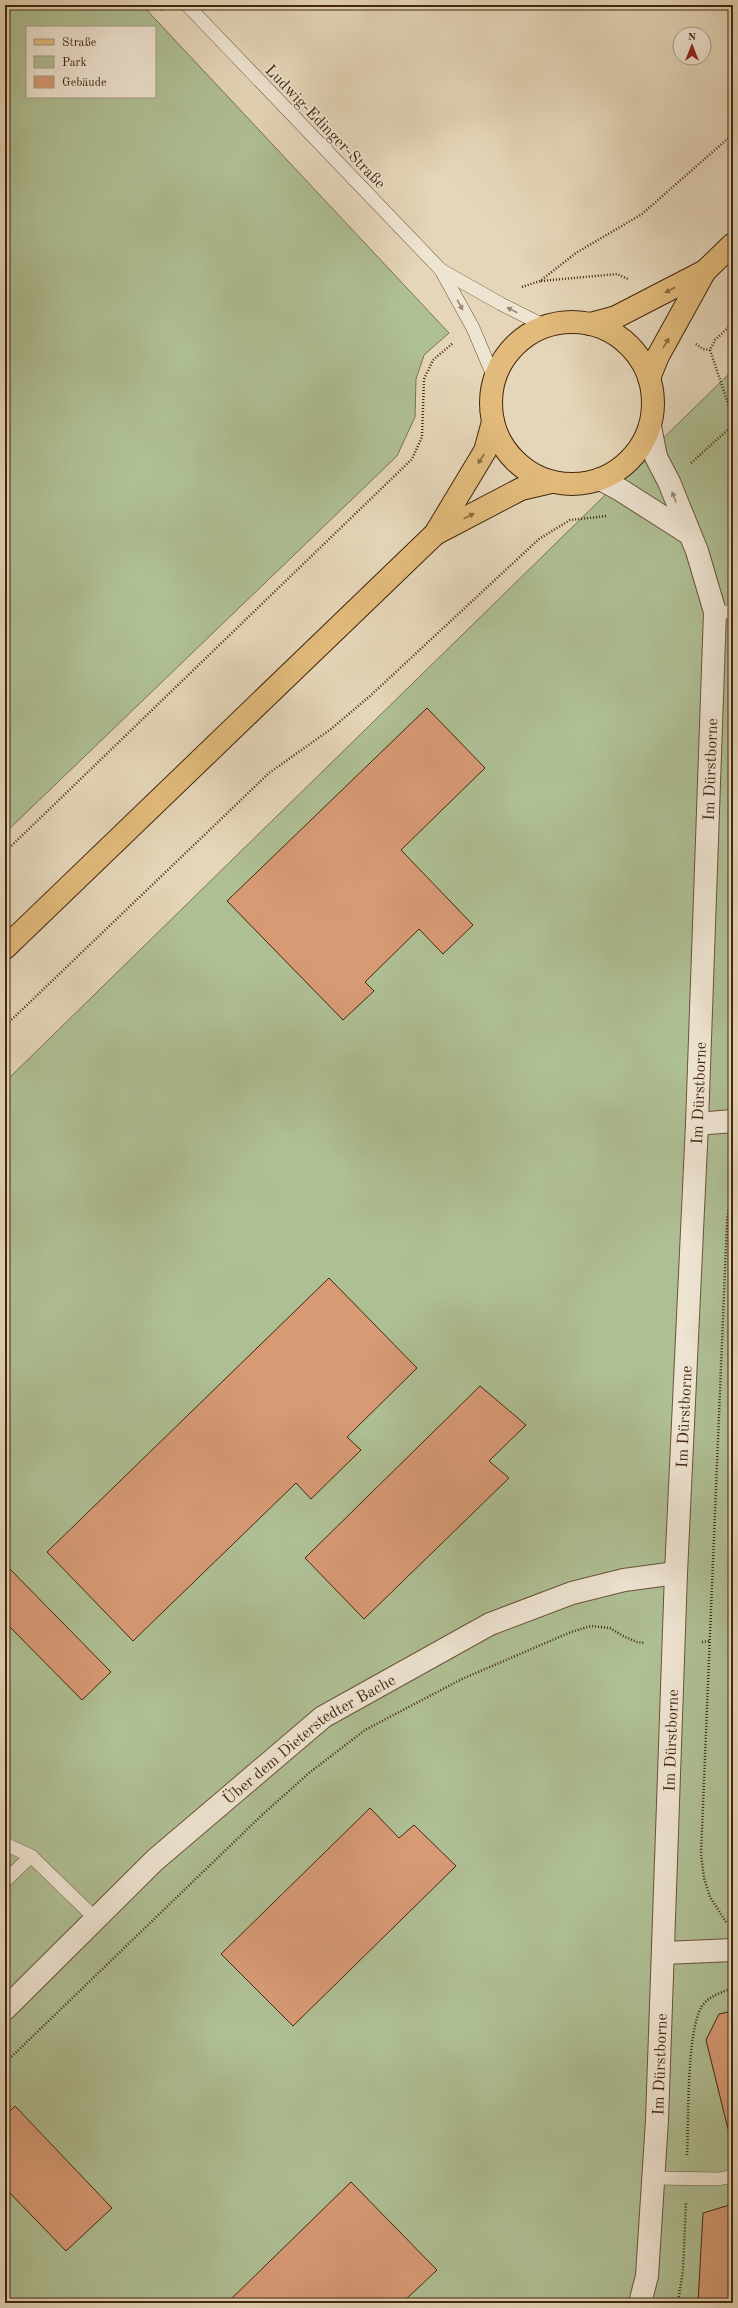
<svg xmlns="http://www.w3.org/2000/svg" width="738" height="2308" font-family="'Old Standard TT',serif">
<rect width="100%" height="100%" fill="#e5d6b9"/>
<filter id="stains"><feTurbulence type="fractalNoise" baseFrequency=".005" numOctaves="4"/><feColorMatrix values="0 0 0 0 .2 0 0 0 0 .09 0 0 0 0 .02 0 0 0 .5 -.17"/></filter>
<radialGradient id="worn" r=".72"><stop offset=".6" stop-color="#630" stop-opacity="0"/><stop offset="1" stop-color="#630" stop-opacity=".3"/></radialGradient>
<g fill="#afbf94" stroke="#787350" fill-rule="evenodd">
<path d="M5 5H142L449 333 424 355 416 379 415 417 397 456 5 833ZM27 27H155V97H27Z"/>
<polygon points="733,370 733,2303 5,2303 5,1082"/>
</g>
<g fill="#d79a75" stroke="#42270d">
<polygon points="427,708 485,768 401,850 473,925 443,954 419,929 365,982 374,991 343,1020 227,901"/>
<polygon points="329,1278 417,1368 347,1437 361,1450 311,1499 296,1483 133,1641 47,1552"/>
<polygon points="480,1386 526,1425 489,1461 509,1478 364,1619 305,1558"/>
<polygon points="5,1564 111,1672 82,1700 5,1622"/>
<polygon points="370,1808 399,1838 414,1825 456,1866 293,2026 221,1954"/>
<polygon points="733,2011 733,2128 728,2129 706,2040 719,2014"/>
<polygon points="15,2106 112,2208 66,2251 5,2188 5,2116"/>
<polygon points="351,2182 437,2270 402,2303 227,2303"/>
<polygon points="733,2204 733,2303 698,2303 703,2213"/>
</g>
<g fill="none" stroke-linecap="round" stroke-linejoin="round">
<defs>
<g id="service">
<polyline points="187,5 441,270 473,328 495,380"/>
<polyline points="441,270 501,304 547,327"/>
<polyline points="715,612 733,612"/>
<polyline points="5,1844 31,1856"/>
<polyline points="5,1881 31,1856 96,1919"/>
<polyline points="654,2178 719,2179 733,2176"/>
</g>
<g id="minor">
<polyline points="600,479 619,489 688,533"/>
<polyline points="697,1124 733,1121"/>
<polyline points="664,1953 733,1950"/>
<path id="s1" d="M5 2009 155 1860 323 1717 490 1624 572 1593 624 1580 676 1573"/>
<path id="s2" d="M640 2303 647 2276 657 2120 676 1573 697 1124 715 612 697 551 669 482 656 457 650 426"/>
</g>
<g id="primary">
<circle cx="572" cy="403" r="81"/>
<polyline points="590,324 616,317 705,271 733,244"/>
<polyline points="649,378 658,356 705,271"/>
<polyline points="435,534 521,489 551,482"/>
<polyline points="5,948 435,534 485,451 493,422"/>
</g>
</defs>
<use href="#service" stroke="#6b5338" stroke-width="14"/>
<use href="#minor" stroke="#6b5338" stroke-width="24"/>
<use href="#primary" stroke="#42270d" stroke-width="24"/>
<g stroke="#42270d" stroke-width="2.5" stroke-dasharray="1 2" stroke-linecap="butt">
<polyline points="158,5 163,11"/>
<polyline points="541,281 617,274 628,279"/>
<polyline points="522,287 540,281 576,253 642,214 733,134"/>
<polyline points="733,323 715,340 710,350 733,418"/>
<polyline points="696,344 703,349 710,350"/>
<polyline points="691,463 733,425"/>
<polyline points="5,852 412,459 422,437 424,379 433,360 453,343"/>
<polyline points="5,1026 269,773 331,729 370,696 539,539 570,520 607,516"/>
<polyline points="702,1642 710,1641"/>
<polyline points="726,1922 710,1897 704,1878 701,1854 727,1220 733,1181"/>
<polyline points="5,2063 262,1815 309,1773 365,1730 462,1679 571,1632 591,1626 610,1628 623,1636 637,1642 645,1643"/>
<path d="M687 2155C689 2122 686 2032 702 2006 709 1996 722 1992 733 1988"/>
<polyline points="678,2303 683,2270 686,2202"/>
</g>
<use href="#service" stroke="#eee4d2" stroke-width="13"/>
<use href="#minor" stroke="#eee4d2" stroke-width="22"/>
<use href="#primary" stroke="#e2bb7c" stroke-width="22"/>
</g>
<defs><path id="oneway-solid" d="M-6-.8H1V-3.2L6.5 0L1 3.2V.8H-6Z"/></defs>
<g fill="#8a6a3f">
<use href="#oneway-solid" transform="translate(670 290) rotate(152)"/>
<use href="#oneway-solid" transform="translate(666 343) rotate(-59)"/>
<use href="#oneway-solid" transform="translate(481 459) rotate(122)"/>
<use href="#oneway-solid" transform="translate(469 516) rotate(-27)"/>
</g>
<g fill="#988670">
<use href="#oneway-solid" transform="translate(460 305) rotate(61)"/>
<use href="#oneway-solid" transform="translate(512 310) rotate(-152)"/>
<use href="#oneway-solid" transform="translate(674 497) rotate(-110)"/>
</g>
<g text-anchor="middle" stroke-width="3.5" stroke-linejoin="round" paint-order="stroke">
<g font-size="16" fill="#42270d" stroke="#eee4d2">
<text transform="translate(326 126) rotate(46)" y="6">Ludwig-Edinger-Straße</text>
<text dy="6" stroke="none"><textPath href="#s2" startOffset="1536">Im Dürstborne</textPath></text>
<text dy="6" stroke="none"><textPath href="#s2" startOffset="1212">Im Dürstborne</textPath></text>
<text dy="6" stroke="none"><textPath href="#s2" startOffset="888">Im Dürstborne</textPath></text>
<text dy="6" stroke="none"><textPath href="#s1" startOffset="408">Über dem Dieterstedter Bache</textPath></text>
<text dy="6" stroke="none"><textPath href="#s2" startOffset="564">Im Dürstborne</textPath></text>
<text dy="6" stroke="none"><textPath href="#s2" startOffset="240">Im Dürstborne</textPath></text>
</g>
</g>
<rect width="738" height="2308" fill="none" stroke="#e5d6b9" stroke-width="20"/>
<rect x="6" y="6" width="726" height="2296" fill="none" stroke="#42270d" stroke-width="2"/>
<rect x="10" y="10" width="718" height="2288" fill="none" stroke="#42270d"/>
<rect x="26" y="26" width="130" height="72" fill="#eee4d2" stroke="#a99883"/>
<rect x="34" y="39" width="20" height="6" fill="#e2bb7c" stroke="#a99883"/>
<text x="62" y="46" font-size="12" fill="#42270d">Straße</text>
<rect x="34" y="56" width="20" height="12" fill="#afbf94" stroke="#a99883"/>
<text x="62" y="66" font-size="12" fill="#42270d">Park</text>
<rect x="34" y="76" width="20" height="12" fill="#d79a75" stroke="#a99883"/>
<text x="62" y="86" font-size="12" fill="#42270d">Gebäude</text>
<g transform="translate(692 46)"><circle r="19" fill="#eee4d2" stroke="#a99883"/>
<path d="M0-3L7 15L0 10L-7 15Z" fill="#8f2418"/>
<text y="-6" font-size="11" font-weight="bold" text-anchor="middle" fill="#42270d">N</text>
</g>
<rect width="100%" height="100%" filter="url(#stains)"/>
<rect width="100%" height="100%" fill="url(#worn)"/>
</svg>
